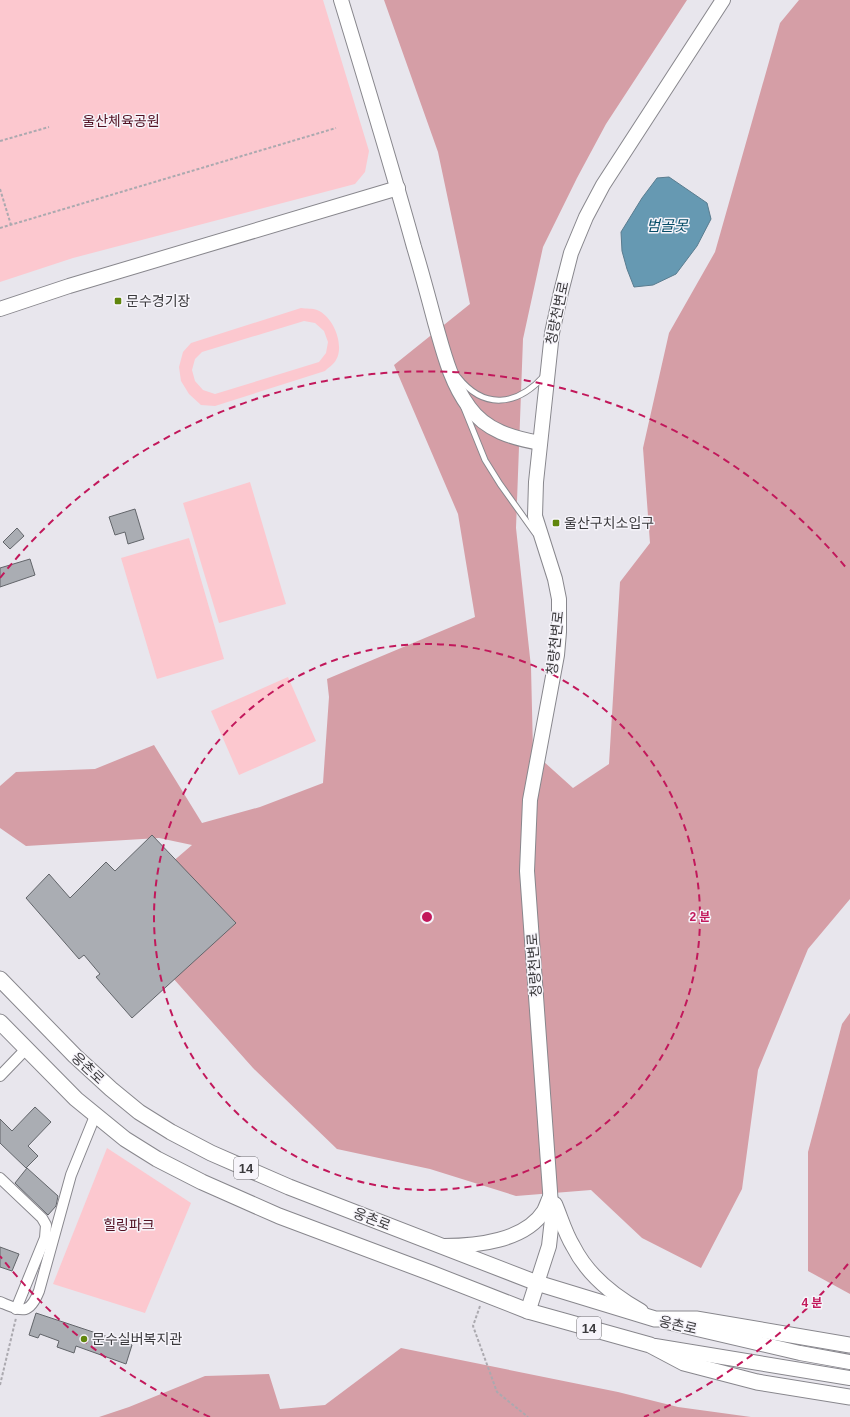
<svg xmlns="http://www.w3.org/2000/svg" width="850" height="1417" font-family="Arial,'Noto Sans KR',sans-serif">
<rect width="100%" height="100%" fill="#e8e6ed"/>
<g fill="#fcc8cf" fill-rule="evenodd">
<polygon points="0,0 323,0 369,151 365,172 355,184 73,258 0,282"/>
<path d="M301 308C306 309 313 308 317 310 333 316 345 345 336 360 334 364 328 368 325 371L215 406 201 405 189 394 181 381 179 367 183 352 191 343ZM304 321 315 323 324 331 328 342 326 353 319 362 215 394 203 390 195 381 192 370 195 359 202 352Z"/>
<polygon points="250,482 286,604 219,623 183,503"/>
<polygon points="189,538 224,659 157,679 121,558"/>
<polygon points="288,677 316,741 239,775 211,711"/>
<polygon points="107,1148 191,1203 145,1313 53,1284"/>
</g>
<g fill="#d59ea6">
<polygon points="384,0 687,0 606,124 577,178 543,247 523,339 516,528 531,667 533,752 573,788 609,764 620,582 650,543 643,448 669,333 715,252 780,23 799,0 850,0 850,899 808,949 758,1070 742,1189 701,1268 642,1238 591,1190 516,1196 430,1169 337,1149 253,1068 148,950 128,900 192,845 159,838 26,846 0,828 0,786 16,772 95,769 154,745 202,823 260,807 323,783 329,697 327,679 475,617 458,514 394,365 470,304 438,152"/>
<polygon points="850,1013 850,1294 808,1271 808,1152 842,1024"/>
<polygon points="401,1348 618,1392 678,1407 751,1417 99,1417 129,1407 205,1376 269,1374 280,1409 325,1405"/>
</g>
<polygon fill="#6699b2" stroke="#597c8f" points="669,177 707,203 711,219 697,246 676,274 653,285 634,287 627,269 622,251 621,232 642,198 657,178"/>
<g fill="#aaadb3" stroke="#62656a">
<polygon points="135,509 144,539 128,544 125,532 115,535 109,517"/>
<polygon points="17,528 24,536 10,549 3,542"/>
<polygon points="30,559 35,575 0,587 0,568"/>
<polygon points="152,835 236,923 132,1018 96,977 100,974 84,955 79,959 26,898 49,874 70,898 106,862 115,871"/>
<polygon points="35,1107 51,1122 28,1146 38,1156 26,1168 0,1143 0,1119 12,1131"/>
<polygon points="27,1168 58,1196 56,1206 48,1215 15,1183"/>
<polygon points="0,1247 19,1254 12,1271 0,1267"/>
<polygon points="36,1313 132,1345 126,1364 76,1346 74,1353 57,1347 59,1341 40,1334 38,1338 29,1335"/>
</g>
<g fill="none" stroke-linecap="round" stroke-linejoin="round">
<defs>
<g id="lane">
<path d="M458 377C484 410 517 406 544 376"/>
<polyline points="464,408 485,460 500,484 535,533"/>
</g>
<g id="street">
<polyline points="0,1076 26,1049"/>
<polyline points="0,1178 42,1218 46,1225 45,1238 16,1309"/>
<path d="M0 1302C22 1311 29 1316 39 1291L71 1175 95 1116"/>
</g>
<g id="secondary">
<path d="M341 0C366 82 391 164 414 247 422 273 429 300 436 326 444 354 451 383 469 407 486 431 513 438 540 443"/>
<polyline points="0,309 69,286 398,188"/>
<path d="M555 1204C561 1218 565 1233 573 1246 587 1274 614 1296 641 1311"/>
<path d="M444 1246C476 1246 525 1241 544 1211 546 1207 548 1201 550 1197"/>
<polyline points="537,1283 549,1246 552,1219 527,871 530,800 557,655 559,632 559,599 555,579 535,516 536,482 552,333 561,292 571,253 586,217 603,185 723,0"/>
<polyline points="667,1322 800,1353 850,1362"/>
<polyline points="655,1346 850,1378"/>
</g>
<g id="primary">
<polyline points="0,979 75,1056 111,1089 139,1112 171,1132 211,1153 289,1187 537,1283 655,1319 696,1319 850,1345"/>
<polyline points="0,1022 76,1099 125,1139 157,1159 202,1182 279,1216 431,1273 528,1311 650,1345 684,1363 757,1382 850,1397"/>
<polyline points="528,1311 537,1283"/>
</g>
</defs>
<use href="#lane" stroke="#88878d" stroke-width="7"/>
<use href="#street" stroke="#88878d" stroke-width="12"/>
<use href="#secondary" stroke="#88878d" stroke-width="16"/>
<use href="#primary" stroke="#88878d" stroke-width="17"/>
<g stroke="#aba9af" stroke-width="2" stroke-dasharray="3 2" stroke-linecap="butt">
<polyline points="0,141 49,127"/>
<polyline points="0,189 11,225"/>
<polyline points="0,228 336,128"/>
<polyline points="480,1306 473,1326 497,1392 528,1417"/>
<polyline points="0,1385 16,1318"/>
</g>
<use href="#lane" stroke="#fff" stroke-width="5"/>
<use href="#street" stroke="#fff" stroke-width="10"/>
<use href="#secondary" stroke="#fff" stroke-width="14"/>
<use href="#primary" stroke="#fff" stroke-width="15"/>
</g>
<g fill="none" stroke="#c2185b" stroke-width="2" stroke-dasharray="7 5">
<circle cx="427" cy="917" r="273"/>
<path d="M848 1264A545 545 0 0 1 644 1417M210 1417A545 545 0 0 1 0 1256M0 578A545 545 0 0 1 848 570"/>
</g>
<g fill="#60860d" stroke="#f6f4fa" stroke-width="1.5">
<rect x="114" y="297" width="8" height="8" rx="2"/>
<rect x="552" y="519" width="8" height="8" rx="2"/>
<circle cx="84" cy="1339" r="4"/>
</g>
<g text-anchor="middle" stroke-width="3" stroke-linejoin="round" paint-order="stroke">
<g fill="#f6f4fa" stroke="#727175" stroke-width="1">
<rect x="234" y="1157" width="24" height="22" rx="3"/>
<rect x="577" y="1317" width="24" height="22" rx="3"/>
</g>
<g font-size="13" font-weight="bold" fill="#3a393c">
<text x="246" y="1173">14</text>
<text x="589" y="1333">14</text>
</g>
<g font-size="14" fill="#511022" stroke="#f6f4fa">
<text x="121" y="126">울산체육공원</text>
<text x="129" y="1230">힐링파크</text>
</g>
<g font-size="14" fill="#3a393c" stroke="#f6f4fa" text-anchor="start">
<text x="126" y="306">문수경기장</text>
<text x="564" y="528">울산구치소입구</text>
<text x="92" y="1344">문수실버복지관</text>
</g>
<g font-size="14" fill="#3a393c" stroke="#f6f4fa">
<text transform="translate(557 313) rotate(-78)" y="5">청량천변로</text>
<text transform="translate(555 643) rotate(-84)" y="5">청량천변로</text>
<text transform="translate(534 965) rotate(-94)" y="5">청량천변로</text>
<text transform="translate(88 1068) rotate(43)" y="5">웅촌로</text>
<text transform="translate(372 1219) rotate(21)" y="5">웅촌로</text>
<text transform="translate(678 1325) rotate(13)" y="5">웅촌로</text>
</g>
<g font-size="15" font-style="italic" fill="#054c67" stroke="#f6f4fa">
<text x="667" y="231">범골못</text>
</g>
</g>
<circle cx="427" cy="917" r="6" fill="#c2185b" stroke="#f6f4fa" stroke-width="2"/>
<g font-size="12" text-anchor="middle" font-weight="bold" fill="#c2185b" stroke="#f6f4fa" stroke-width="3" stroke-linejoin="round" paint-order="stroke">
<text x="700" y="921">2 분</text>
<text x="812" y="1307">4 분</text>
</g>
</svg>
